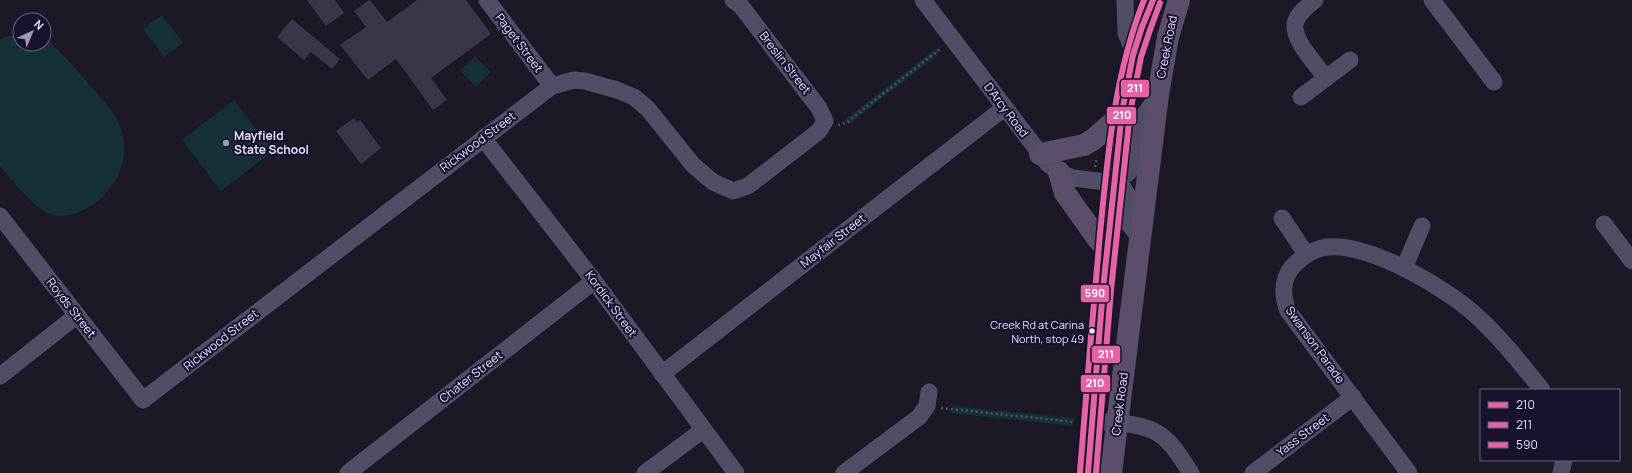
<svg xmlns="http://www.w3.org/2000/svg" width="1632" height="473" font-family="Manrope,sans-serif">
<rect width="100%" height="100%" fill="#1c1826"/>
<g fill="#163135">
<polygon points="162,15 183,43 164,57 143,29"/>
<path d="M19 34 20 44H44V39L49 41C65 57 80 73 94 90 103 100 114 111 119 124 135 160 112 200 77 213 71 215 61 217 53 215 36 211 12 180 0 166V40L4 37Z"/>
<polygon points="935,49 939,54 848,125 846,119"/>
<polygon points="475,56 491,72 476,87 460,71"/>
<polygon points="234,100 273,151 221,191 182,140"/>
<polygon points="953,406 1074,418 1073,426 949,413"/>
</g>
<g fill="#3b3647">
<polygon points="307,0 335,0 344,13 326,26"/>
<polygon points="369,0 370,0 387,22 417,0 466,0 491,34 431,78 447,100 433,110 396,59 368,80 340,45 366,27 354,11"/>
<polygon points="292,19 340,59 332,69 311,52 304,60 277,37"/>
<polygon points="354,118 357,122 360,120 381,148 361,164 336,131"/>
</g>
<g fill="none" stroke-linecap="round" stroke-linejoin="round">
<g stroke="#4c5767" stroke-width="2.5" stroke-dasharray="2 3" stroke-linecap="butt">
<polyline points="838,125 846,123 940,49"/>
<polyline points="1095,167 1097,157"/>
<polyline points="941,408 1075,422"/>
</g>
<g stroke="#514d67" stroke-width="17">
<polyline points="487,0 552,86"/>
<polyline points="923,0 1048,164 1059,172 1073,178 1114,183 1124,189 1128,196 1129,224 1141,240"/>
<polyline points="1125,0 1126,33 1134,53"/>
<path d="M1315 0C1308 6 1297 13 1295 24 1293 41 1316 64 1326 78"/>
<polyline points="1432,0 1494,82"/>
<polyline points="1301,97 1350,60"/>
<polyline points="483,138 594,281 736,473"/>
<polyline points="1114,183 1128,173 1133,166 1144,115 1158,96"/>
<polyline points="0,216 143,400 552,86 574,80 585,81 617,90 634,97 648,109 693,165 713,182 733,191 748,186 819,131 825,121 819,108 741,6 733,0"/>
<polyline points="1282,218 1306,254"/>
<polyline points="1604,224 1632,261"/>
<polyline points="1404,268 1422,226"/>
<polyline points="662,374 1004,108"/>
<polyline points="0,376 76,316"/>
<path d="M1092 421C1113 423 1141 422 1159 434 1173 443 1182 460 1191 473"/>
<polyline points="348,473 594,281"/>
<polyline points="645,473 703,430"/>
<polyline points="844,473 919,417 927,406 929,392"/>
<polyline points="1253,473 1353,397"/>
<path d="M1409 473 1288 311C1281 293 1282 275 1297 262 1305 255 1316 248 1327 247 1371 243 1451 290 1482 321 1504 342 1523 366 1542 390"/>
<polyline points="1561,473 1564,460"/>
</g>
<g stroke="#5a4e6b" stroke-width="22">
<polyline points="1040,154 1084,145 1094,139 1120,116"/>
<polyline points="1059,172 1065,193 1097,238 1107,249"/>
<path d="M1088 473C1094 391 1101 310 1109 228 1117 151 1120 72 1153 0"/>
<polyline points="1111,473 1158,95 1168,37 1179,0"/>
</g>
<defs>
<polyline id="bus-1" points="1088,473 1103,289 1122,112 1133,55 1142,27 1153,0"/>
<polyline id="bus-2" points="1096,473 1111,290 1130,113 1141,57 1150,30 1160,3"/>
<path id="bus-3" d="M1080 472C1086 393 1093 313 1100 234 1108 153 1114 76 1144 0"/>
</defs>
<use href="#bus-1" stroke="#18122c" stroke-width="9"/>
<use href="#bus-2" stroke="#18122c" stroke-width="9"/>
<use href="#bus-3" stroke="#18122c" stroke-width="9"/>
<use href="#bus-1" stroke="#e463a4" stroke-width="6"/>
<use href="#bus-2" stroke="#e463a4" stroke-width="6"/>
<use href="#bus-3" stroke="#e463a4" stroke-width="6"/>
</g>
<circle fill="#9e98b3" stroke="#18122c" stroke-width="1.5" cx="226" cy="143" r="4"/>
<circle fill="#e4ddff" stroke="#18122c" stroke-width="1.5" cx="1092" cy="331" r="3.5"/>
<g text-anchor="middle" stroke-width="4" stroke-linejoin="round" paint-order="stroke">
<g font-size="11" fill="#e4ddff" stroke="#18122c" text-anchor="end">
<text x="1084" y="329">Creek Rd at Carina<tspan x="1084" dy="14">North, stop 49</tspan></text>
</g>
<g font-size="12" fill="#e4ddff" stroke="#18122c">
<text transform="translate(519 43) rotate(53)" y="4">Paget Street</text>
<text transform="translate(1167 47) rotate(-79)" y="4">Creek Road</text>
<text transform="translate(785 63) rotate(52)" y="4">Breslin Street</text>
<text transform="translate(1006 110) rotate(53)" y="4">D'Arcy Road</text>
<text transform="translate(478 142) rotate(-37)" y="4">Rickwood Street</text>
<text transform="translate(833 241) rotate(-38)" y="4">Mayfair Street</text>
<text transform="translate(611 304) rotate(54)" y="4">Kordick Street</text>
<text transform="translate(71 308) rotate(52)" y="4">Royds Street</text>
<text transform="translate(221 340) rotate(-38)" y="4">Rickwood Street</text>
<text transform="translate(1315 345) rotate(54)" y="4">Swanson Parade</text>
<text transform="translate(471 377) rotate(-38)" y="4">Chater Street</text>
<text transform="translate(1120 404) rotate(-83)" y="4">Creek Road</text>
<text transform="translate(1303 435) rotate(-37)" y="4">Yass Street</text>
</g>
<g font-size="12" font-weight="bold" fill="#e4ddff" stroke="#18122c" text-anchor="start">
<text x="234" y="140">Mayfield<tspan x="234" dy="14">State School</tspan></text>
</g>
</g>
<g stroke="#18122c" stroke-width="1.5">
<rect x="1120" y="79" width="30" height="19" rx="4" fill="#e463a4"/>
<rect x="1106" y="106" width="31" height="19" rx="4" fill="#e463a4"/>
<rect x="1080" y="284" width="30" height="19" rx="4" fill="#e463a4"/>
<rect x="1091" y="345" width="30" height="19" rx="4" fill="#e463a4"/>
<rect x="1080" y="374" width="31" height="19" rx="4" fill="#e463a4"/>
</g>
<g font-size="11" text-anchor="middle" font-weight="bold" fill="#fff">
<text x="1135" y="92">211</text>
<text x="1122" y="119">210</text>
<text x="1095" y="297">590</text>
<text x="1106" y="358">211</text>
<text x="1095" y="387">210</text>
</g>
<rect x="1480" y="389" width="140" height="72" fill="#18122c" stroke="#6a6380"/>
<rect x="1488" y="402" width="20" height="6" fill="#e463a4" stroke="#6a6380"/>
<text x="1516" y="409" font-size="12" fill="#e4ddff">210</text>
<rect x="1488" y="422" width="20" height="6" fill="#e463a4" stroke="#6a6380"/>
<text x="1516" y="429" font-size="12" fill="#e4ddff">211</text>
<rect x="1488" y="442" width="20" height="6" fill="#e463a4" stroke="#6a6380"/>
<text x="1516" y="449" font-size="12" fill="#e4ddff">590</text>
<g transform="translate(32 32) rotate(44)"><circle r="19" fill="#18122c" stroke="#6a6380"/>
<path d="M0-3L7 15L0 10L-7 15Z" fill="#9e98b3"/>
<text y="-6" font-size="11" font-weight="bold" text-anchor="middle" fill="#e4ddff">N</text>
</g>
</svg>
